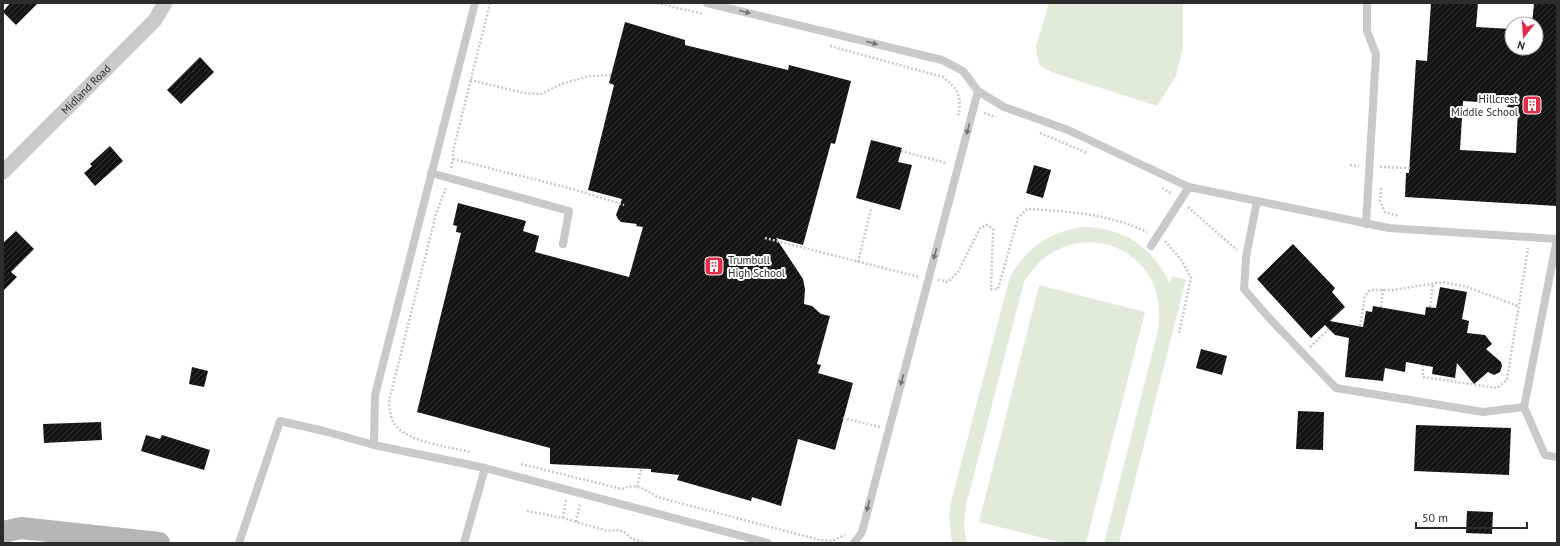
<svg xmlns="http://www.w3.org/2000/svg" width="1560" height="546" font-family="'PT Sans',sans-serif">
<defs>
<pattern id="building-hatch" width="6" height="6" patternUnits="userSpaceOnUse"><rect width="6" height="6" fill="#131313"/><path d="M-1 1l2-2M0 6l6-6M5 7l2-2" fill="none" stroke="#363636"/></pattern>
</defs>
<rect width="100%" height="100%" fill="#fff"/>
<g fill="#e4ead9">
<polygon points="1049,3 1183,3 1183,47 1176,76 1157,106 1054,73 1039,65 1036,47"/>
<path d="M1083 227C1123 227 1153 247 1170 284L1172 276 1186 280 1119 543H1104L1158 330C1172 245 1068 208 1024 282L966 505 964 527 967 543H952L949 517 951 502 1009 280C1024 249 1048 232 1083 227Z"/>
<polygon points="1039,285 1145,312 1086,543 1063,543 979,522"/>
</g>
<g fill="url(#building-hatch)" fill-rule="evenodd">
<polygon points="10,3 38,3 16,25 3,12"/>
<path d="M1431 3H1478L1476 27 1512 29V48H1536V24H1532L1534 3H1557V206L1405 197 1406 173H1409L1416 60 1427 61ZM1463 101 1508 104 1507 107 1518 108 1516 153 1460 150Z"/>
<polygon points="625,22 685,40 685,45 788,70 789,65 851,81 835,144 831,143 803,245 776,238 803,279 805,289 804,304 812,306 821,314 830,316 817,364 821,365 818,373 853,383 835,450 798,439 781,506 752,497 751,501 677,480 679,475 651,472 651,469 550,464 550,448 417,412 461,233 456,232 457,226 453,225 458,203 526,221 523,231 539,236 535,252 629,277 643,227 636,226 637,224 621,222 618,219 616,215 622,199 588,190 614,85 609,83"/>
<polygon points="200,57 214,72 181,104 167,90"/>
<polygon points="871,140 902,148 898,162 912,165 900,210 856,198"/>
<polygon points="110,146 123,161 95,186 84,173 92,166 90,164"/>
<polygon points="1034,165 1051,170 1043,198 1026,193"/>
<polygon points="16,231 34,249 11,272 17,277 3,291 3,243"/>
<polygon points="1293,244 1335,288 1332,292 1345,307 1330,321 1363,327 1366,311 1372,312 1373,306 1425,315 1426,307 1436,308 1440,287 1467,292 1462,319 1469,321 1467,333 1485,335 1492,344 1486,349 1501,362 1502,366 1500,372 1494,375 1488,372 1474,384 1457,363 1455,378 1432,374 1433,367 1406,362 1405,372 1385,368 1383,381 1345,377 1349,338 1335,335 1325,325 1311,338 1257,279"/>
<polygon points="1201,349 1227,356 1222,375 1196,368"/>
<polygon points="192,367 208,371 204,387 189,384"/>
<polygon points="1298,411 1324,412 1323,450 1296,449"/>
<polygon points="101,422 102,440 44,443 43,424"/>
<polygon points="1416,425 1511,428 1509,475 1414,471"/>
<polygon points="146,435 160,439 162,435 210,450 204,470 141,451"/>
<polygon points="1467,511 1493,512 1492,534 1466,533"/>
</g>
<g fill="none" stroke-linecap="round" stroke-linejoin="round">
<g stroke="#c9c9c9" stroke-width="2.5" stroke-dasharray="2 2" stroke-linecap="butt">
<polyline points="657,3 703,14"/>
<path d="M830 46 943 77C959 90 962 97 958 117"/>
<polyline points="470,80 524,93 541,94 561,84 590,76 612,75"/>
<polyline points="984,113 996,117"/>
<polyline points="1040,133 1087,153"/>
<polyline points="901,151 946,163"/>
<polyline points="453,159 573,189 624,205"/>
<polyline points="1350,165 1359,166"/>
<polyline points="1380,167 1410,168"/>
<polyline points="451,168 453,159 453,151 490,3"/>
<path d="M446 188 436 214 389 401C390 410 390 420 397 427 410 442 450 447 470 452"/>
<polyline points="1162,188 1172,194"/>
<polyline points="1381,188 1380,201 1385,212 1399,216"/>
<polyline points="1188,207 1237,250"/>
<polyline points="765,238 919,277"/>
<polyline points="1165,241 1182,261 1191,278 1179,333"/>
<polyline points="858,262 871,209"/>
<path d="M938 280 948 282 958 272 980 228 987 225 993 229 991 289H998L1018 218 1027 209C1068 211 1109 214 1147 232"/>
<polyline points="1381,307 1383,289"/>
<polyline points="1430,307 1433,284"/>
<polyline points="1360,326 1365,296 1370,290 1393,290 1443,282 1467,287 1518,306"/>
<polyline points="1310,347 1329,329"/>
<polyline points="1423,365 1423,377 1497,388 1507,380 1528,248"/>
<polyline points="843,418 880,427"/>
<path d="M521 464 622 489C635 483 646 489 657 497L820 540 832 541 845 535"/>
<polyline points="637,487 641,469"/>
<polyline points="527,511 563,518 608,531 619,530 624,532 632,539 646,543"/>
<polyline points="563,518 566,500"/>
<polyline points="576,522 580,504"/>
</g>
<g stroke="#c9c9c9" stroke-width="8">
<polyline points="707,3 942,60 963,71 978,91 1004,107 1068,130 1189,187 1389,228 1557,239"/>
<polyline points="431,173 569,211 563,244"/>
<polyline points="1257,201 1246,257 1244,289 1270,319 1336,388 1483,412 1524,407 1557,239"/>
<polyline points="1366,224 1376,54 1367,31 1367,3"/>
<polyline points="1151,246 1189,187"/>
<polyline points="1524,407 1545,455 1557,457"/>
<polyline points="485,468 768,543"/>
<polyline points="239,543 280,421 324,431 374,445"/>
<polyline points="464,543 485,468 374,445 375,395 475,3"/>
<polyline points="854,543 862,532 978,91"/>
</g>
<path stroke="#c9c9c9" stroke-width="15" id="s1" d="M3 172 155 20 165 3"/>
<polyline stroke="#b6b6b6" stroke-width="22" points="3,532 21,528 159,543"/>
</g>
<defs><path id="oneway-solid" d="M-6-.8H1V-3.2L6.5 0L1 3.2V.8H-6Z"/></defs>
<g fill="#737373">
<use href="#oneway-solid" transform="translate(745 12) rotate(14)"/>
<use href="#oneway-solid" transform="translate(872 43) rotate(14)"/>
<use href="#oneway-solid" transform="translate(968 129) rotate(105)"/>
<use href="#oneway-solid" transform="translate(935 254) rotate(105)"/>
<use href="#oneway-solid" transform="translate(902 380) rotate(105)"/>
<use href="#oneway-solid" transform="translate(868 506) rotate(105)"/>
</g>
<defs>
<symbol id="building-square" viewBox="-11 -11 22 22"><rect x="-9" y="-9" width="18" height="18" rx="4" fill="#e52d4a" stroke="#fff"/><path d="M-4-6H4V6H1V3H-1V6H-4ZM-2.5-4.3h1.7v1.8h-1.7ZM.8-4.3h1.7v1.8H.8ZM-2.5-1h1.7V.8h-1.7ZM.8-1h1.7V.8H.8Z" fill="#fff"/></symbol>
</defs>
<g fill-rule="evenodd">
<use href="#building-square" x="1521" y="94" width="22" height="22"/>
<use href="#building-square" x="703" y="255" width="22" height="22"/>
</g>
<g text-anchor="middle" stroke-width="4" stroke-linejoin="round" paint-order="stroke">
<g font-size="11" fill="#2c2c2c" stroke="#fff">
<text dy="4" stroke="none"><textPath href="#s1" startOffset="117">Midland Road</textPath></text>
</g>
<g font-size="11" fill="#2c2c2c" stroke="#fff" text-anchor="end">
<text x="1518" y="103">Hillcrest<tspan x="1518" dy="13">Middle School</tspan></text>
<text x="728" y="264" text-anchor="start">Trumbull<tspan x="728" dy="13">High School</tspan></text>
</g>
</g>
<rect width="1560" height="546" fill="none" stroke="#2c2c2c" stroke-width="8"/>
<g transform="translate(1524 36) rotate(197)"><circle r="19" fill="#ffffff" stroke="#ababab"/>
<path d="M0-3L7 15L0 10L-7 15Z" fill="#e52d4a"/>
<text y="-6" font-size="11" font-weight="bold" text-anchor="middle" fill="#2c2c2c">N</text>
</g>
<path d="M1416 522v6h111v-6" fill="none" stroke="#2c2c2c" stroke-width="2"/>
<text x="1422" y="522" font-size="12" fill="#2c2c2c" stroke="#ffffff" stroke-width="3" paint-order="stroke">50 m</text>
</svg>
